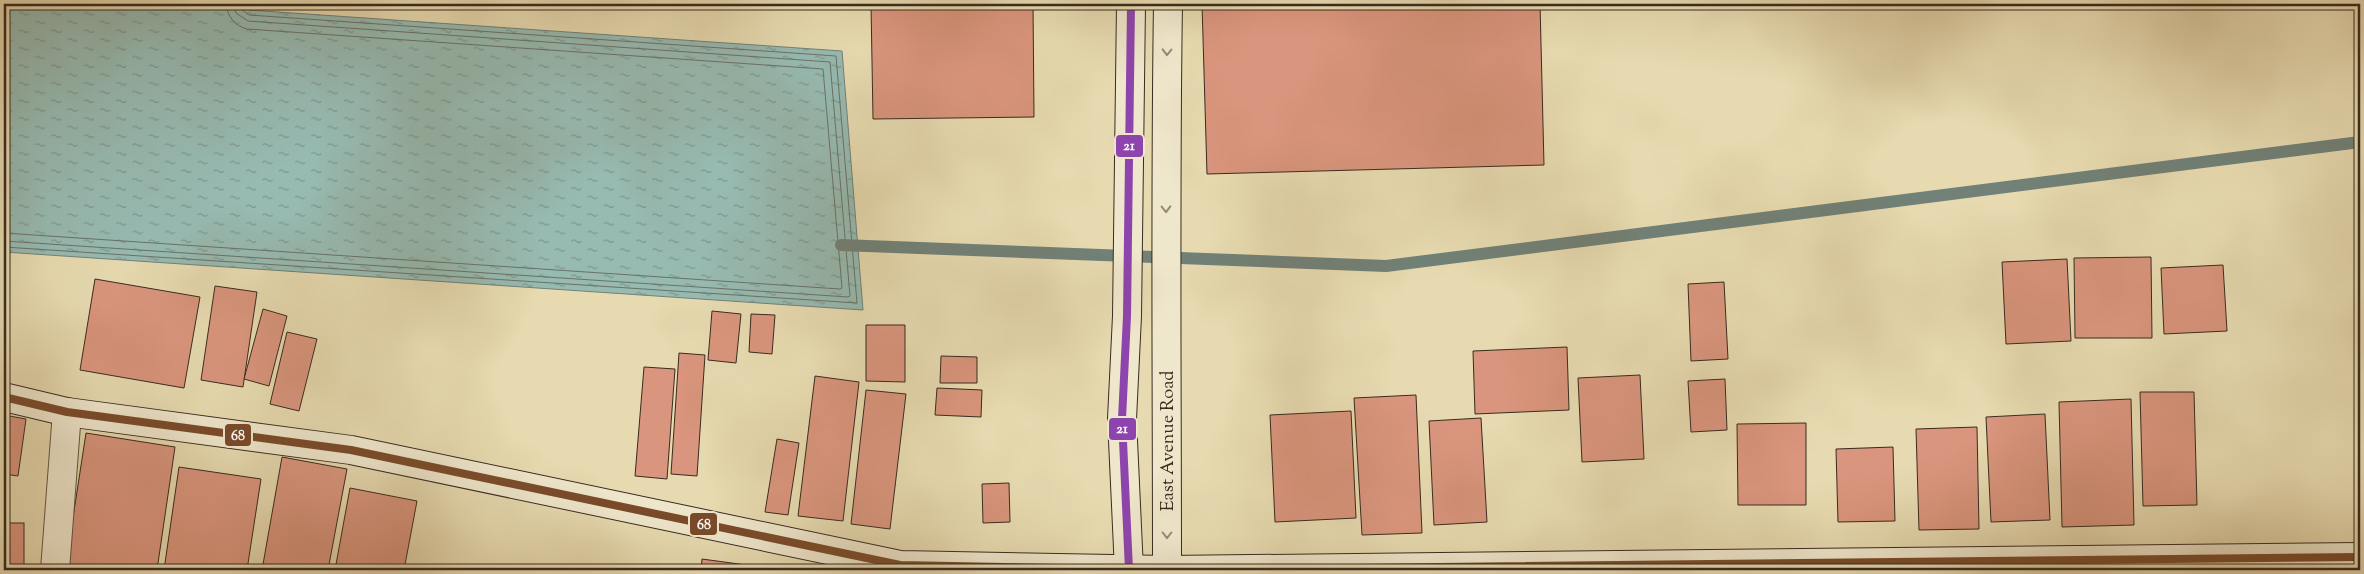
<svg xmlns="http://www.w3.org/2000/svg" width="2364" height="574" font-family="'Sorts Mill Goudy',serif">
<defs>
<pattern id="water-ripples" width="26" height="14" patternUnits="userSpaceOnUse" patternTransform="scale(1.25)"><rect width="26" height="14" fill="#97bab1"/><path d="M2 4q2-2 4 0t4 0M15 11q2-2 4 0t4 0" fill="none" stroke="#7c978f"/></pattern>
</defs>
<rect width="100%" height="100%" fill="#e7dab0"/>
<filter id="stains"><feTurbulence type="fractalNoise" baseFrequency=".004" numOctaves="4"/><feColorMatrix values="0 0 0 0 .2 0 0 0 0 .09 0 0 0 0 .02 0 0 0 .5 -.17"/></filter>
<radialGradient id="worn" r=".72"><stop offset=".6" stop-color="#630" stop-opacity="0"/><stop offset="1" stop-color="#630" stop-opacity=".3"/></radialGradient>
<polygon fill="url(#water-ripples)" stroke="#718177" points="4,4 243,4 249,10 842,51 863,310 4,252"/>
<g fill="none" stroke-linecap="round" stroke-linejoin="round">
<g stroke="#687268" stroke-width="1">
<path d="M4 233 840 289 842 288 823 69 247 29C235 26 227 16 226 4"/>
<polyline points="4,241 848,297 850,296 830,62 248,21 236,13 233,4"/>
<polyline points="4,247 857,303 836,56 249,15 241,9 240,4"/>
</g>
<polyline stroke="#718177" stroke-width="12" points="841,245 1386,266 2360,142"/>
</g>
<g fill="#d9957d" stroke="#392b1f">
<polygon points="871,4 1033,4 1034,117 873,119"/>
<polygon points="1202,4 1540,4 1544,165 1207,174"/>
<polygon points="2151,257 2152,338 2075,338 2074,258"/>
<polygon points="2067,259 2071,341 2006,344 2002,262"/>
<polygon points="2223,265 2227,331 2164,334 2161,268"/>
<polygon points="95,279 200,297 184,388 80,370"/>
<polygon points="1724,282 1728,359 1691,361 1688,284"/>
<polygon points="215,286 257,292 243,387 201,380"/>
<polygon points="263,309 287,316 269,386 244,379"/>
<polygon points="712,311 741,314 736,363 708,360"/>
<polygon points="751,314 775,315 772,354 749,352"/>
<polygon points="866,325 905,325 905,382 866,381"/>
<polygon points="287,332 317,339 299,411 270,404"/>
<polygon points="1567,347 1569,410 1475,414 1473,351"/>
<polygon points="679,353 705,355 697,476 671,474"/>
<polygon points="941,356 977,357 977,383 940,383"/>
<polygon points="644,367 675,369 667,479 635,476"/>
<polygon points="1640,375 1644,459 1582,462 1578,378"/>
<polygon points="815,376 859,382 843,521 798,516"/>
<polygon points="1725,379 1727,430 1691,432 1688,381"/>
<polygon points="937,388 982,390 981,417 935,415"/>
<polygon points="866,390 906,394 890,529 851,524"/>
<polygon points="2140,392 2194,392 2197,505 2143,506"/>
<polygon points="1416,395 1422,533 1362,535 1354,398"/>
<polygon points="2131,399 2134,525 2062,527 2059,402"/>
<polygon points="1351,411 1356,518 1275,522 1270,415"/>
<polygon points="2045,414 2050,520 1991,522 1986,417"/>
<polygon points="4,415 26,419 18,476 4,474"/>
<polygon points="1481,418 1487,522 1434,525 1429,421"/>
<polygon points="1806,423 1806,505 1738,505 1737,424"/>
<polygon points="1977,427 1979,529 1919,530 1916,429"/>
<polygon points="86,433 175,447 157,570 65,570"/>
<polygon points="777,439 799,443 788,515 765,512"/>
<polygon points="1893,447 1895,521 1838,522 1836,449"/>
<polygon points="282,457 347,469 328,570 262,570"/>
<polygon points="179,467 261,479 247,570 164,570"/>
<polygon points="1009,483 1010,522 983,523 982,484"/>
<polygon points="350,488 417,501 404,570 335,570"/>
<rect x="4" y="523" width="20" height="47"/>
<polygon points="702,559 783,570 701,570"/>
</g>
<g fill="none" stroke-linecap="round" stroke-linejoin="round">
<defs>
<polyline id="street" points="55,570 67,412"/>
<g id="secondary">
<polyline points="4,397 67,412 351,450 900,565 1167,570 2360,557"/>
<polyline points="1129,570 1122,419 1127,316 1131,4"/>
<path d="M1167 570C1167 381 1165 193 1168 4"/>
</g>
</defs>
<use href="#street" stroke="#645743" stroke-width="30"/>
<use href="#secondary" stroke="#392b1f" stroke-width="30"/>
<use href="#street" stroke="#efe7cc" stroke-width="28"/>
<use href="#secondary" stroke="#efe7cc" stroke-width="28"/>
<defs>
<polyline id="bus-1" points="4,397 67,412 351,450 900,565 1167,570 2360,557"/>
<polyline id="bus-2" points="1129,570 1122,419 1127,316 1131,4"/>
</defs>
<use href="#bus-1" stroke="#efe7cc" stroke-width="11"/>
<use href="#bus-2" stroke="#efe7cc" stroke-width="11"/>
<use href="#bus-1" stroke="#7a4b2a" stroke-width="8"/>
<use href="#bus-2" stroke="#8e44ad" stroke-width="8"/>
</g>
<defs><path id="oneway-chevron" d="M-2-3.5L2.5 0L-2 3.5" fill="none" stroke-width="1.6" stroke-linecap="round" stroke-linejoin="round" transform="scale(1.25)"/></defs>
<g stroke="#948976">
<use href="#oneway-chevron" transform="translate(1167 52) rotate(91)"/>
<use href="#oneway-chevron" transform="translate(1166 209) rotate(89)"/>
<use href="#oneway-chevron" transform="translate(1167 535) rotate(90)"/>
</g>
<g text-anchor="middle" stroke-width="4" stroke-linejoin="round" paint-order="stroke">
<g font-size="18" fill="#392b1f" stroke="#efe7cc">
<text transform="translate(1167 441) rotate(-90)" y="6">East Avenue Road</text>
</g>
</g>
<g stroke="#efe7cc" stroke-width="2">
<rect x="1115" y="134" width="29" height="24" rx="5" fill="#8e44ad"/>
<rect x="1108" y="417" width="29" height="24" rx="5" fill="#8e44ad"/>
<rect x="224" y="423" width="28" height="24" rx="5" fill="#7a4b2a"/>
<rect x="689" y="512" width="29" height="24" rx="5" fill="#7a4b2a"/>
</g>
<g font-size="14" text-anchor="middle" font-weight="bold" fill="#fff">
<text x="1129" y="150">21</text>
<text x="1122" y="433">21</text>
<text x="238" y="440">68</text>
<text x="704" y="529">68</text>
</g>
<rect width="2364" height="574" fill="none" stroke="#e7dab0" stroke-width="20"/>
<rect x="5" y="5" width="2354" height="564" fill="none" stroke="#392b1f" stroke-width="2.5"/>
<rect x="10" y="10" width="2344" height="554" fill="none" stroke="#392b1f"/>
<rect width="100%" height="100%" filter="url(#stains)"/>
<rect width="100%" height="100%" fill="url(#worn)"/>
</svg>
